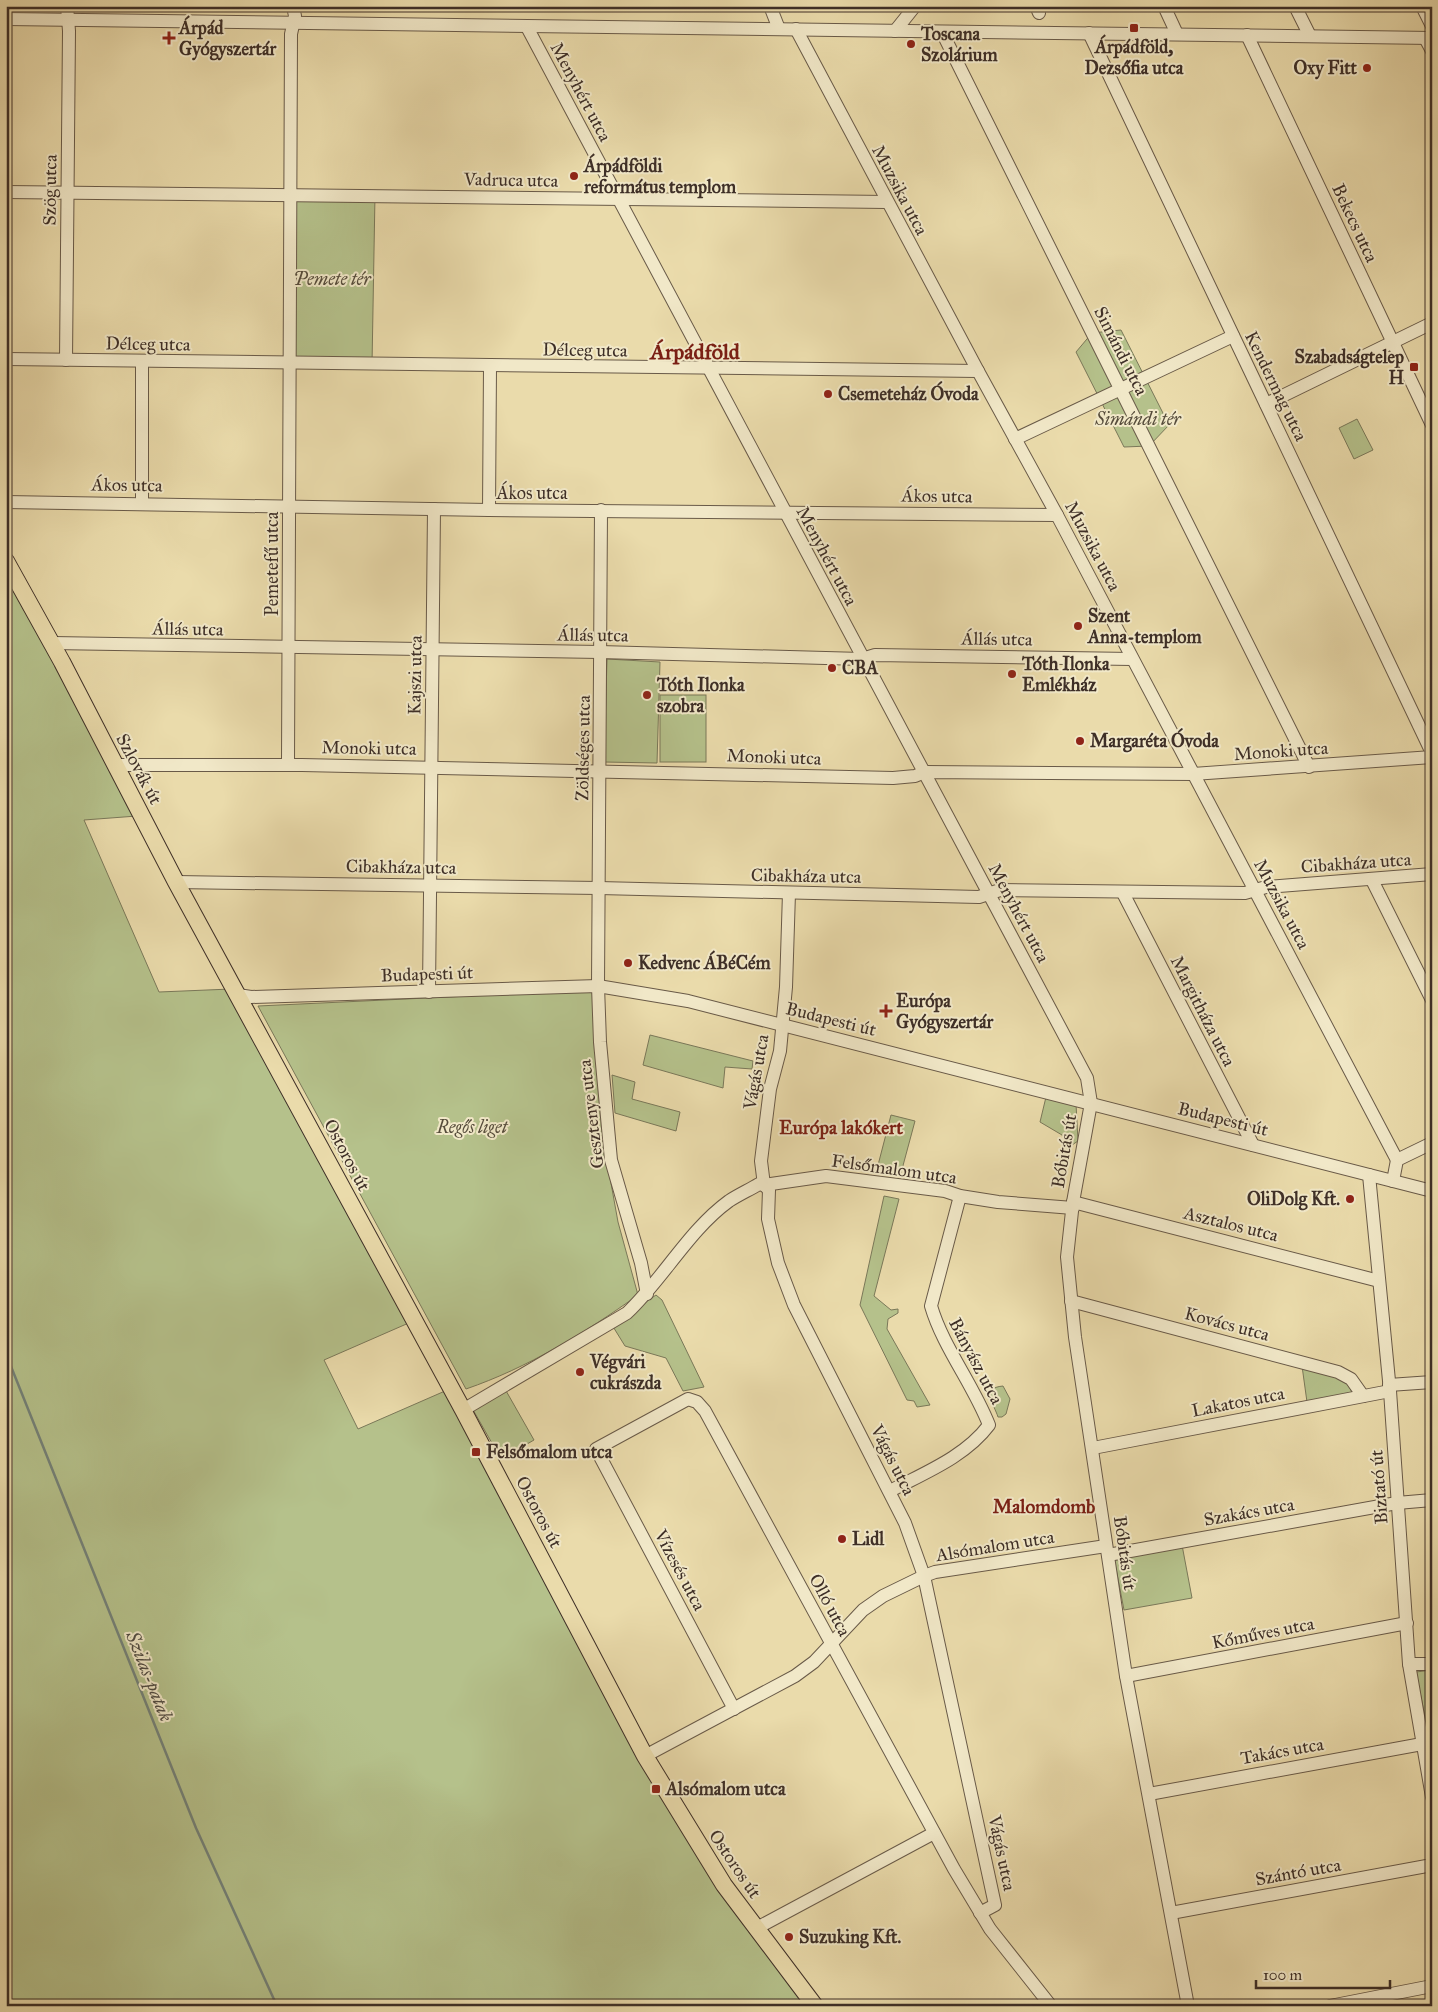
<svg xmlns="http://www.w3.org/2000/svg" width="1438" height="2012" font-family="'IM FELL Great Primer',serif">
<rect width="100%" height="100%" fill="#eadbab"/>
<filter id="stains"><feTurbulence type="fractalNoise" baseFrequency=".004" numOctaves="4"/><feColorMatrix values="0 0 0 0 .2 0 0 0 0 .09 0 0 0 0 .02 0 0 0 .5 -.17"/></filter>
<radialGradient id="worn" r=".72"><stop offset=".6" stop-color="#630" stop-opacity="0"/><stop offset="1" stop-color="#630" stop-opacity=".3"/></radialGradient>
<g fill="#b5c18b" stroke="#7a7859">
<polygon points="292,195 375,195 372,365 290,363"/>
<polygon points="1121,330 1169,425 1149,446 1124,447 1076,352 1092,333"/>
<polygon points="1357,419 1373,450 1354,459 1339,428"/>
<polygon points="6,570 137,816 84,820 159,992 231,989 411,1322 324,1360 358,1429 445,1391 641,1758 807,2006 6,2006"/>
<polygon points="607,659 660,662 657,763 604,762"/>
<rect x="660" y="695" width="46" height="67"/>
<path d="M596 990 607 1161 618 1222 638 1295C585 1333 527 1368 466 1389L258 1006Z"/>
<polygon points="650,1035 753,1061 752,1069 725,1067 723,1088 643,1065"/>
<polygon points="612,1075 635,1082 632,1099 680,1112 676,1131 615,1113"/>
<polygon points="1046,1097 1076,1104 1078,1141 1069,1147 1062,1135 1040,1122"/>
<polygon points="891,1115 915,1121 901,1173 877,1169"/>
<polygon points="884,1196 899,1199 874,1296 891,1310 898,1309 898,1313 888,1319 887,1329 930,1405 917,1407 914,1401 907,1400 860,1305"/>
<polygon points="656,1295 662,1300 704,1387 683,1391 666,1358 625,1346 612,1325"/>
<polygon points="1302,1366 1342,1375 1352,1392 1349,1395 1307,1402"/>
<path d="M1003 1386 1010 1399 1006 1414 1002 1417H998C994 1404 980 1388 1003 1386Z"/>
<polygon points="505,1389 534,1440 501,1459 472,1408"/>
<polygon points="1182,1545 1192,1598 1124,1610 1114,1558"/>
<polygon points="1432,1670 1432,1752 1416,1672"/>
</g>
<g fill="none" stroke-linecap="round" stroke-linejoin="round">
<polyline stroke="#748279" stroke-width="2.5" points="6,1354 196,1828 277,2006"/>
<defs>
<g id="minor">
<polyline points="770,6 779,29"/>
<polyline points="1036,6 1039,13"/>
<polyline points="1164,6 1177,34"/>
<polyline points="1295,6 1310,36"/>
<polyline points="1422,6 1432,26"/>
<polyline points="6,19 1432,38"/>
<polyline points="527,27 1087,1078 1091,1103 1073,1202 1067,1257 1075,1337 1126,1676 1188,2006"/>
<polyline points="796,29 978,371 1057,515 1397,1160"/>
<polyline points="895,31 915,6"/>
<polyline points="942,32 1309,767"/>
<polyline points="1089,33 1432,753"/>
<polyline points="1247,35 1432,425"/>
<polyline points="1425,38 1432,51"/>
<polyline points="6,192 887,202"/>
<polyline points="6,359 978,371"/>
<polyline points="66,360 69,31 67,6"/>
<polyline points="1266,404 1432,323"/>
<polyline points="1015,439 1233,336"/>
<polyline points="6,502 489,510 1057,515"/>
<polyline points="142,503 142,361"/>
<polyline points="489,510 490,367"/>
<polyline points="601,510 598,986 600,1042 611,1160 641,1263 647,1294"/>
<polyline points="52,643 600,652 862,659 875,655 1132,659"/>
<polyline points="288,764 291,34 295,16 293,6"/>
<polyline points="114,765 302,765 893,778 915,776 925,772 1193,774 1432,757"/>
<polyline points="1372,880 1432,1000"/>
<polyline points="176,882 599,888 979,897 1000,890 1245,893 1266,887 1432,874"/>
<polyline points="789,893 786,987 780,1051 770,1089 761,1161 764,1185 769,1190 768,1219 778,1263 794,1305 905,1523 924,1576 995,1905 980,1913"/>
<polyline points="1123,893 1253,1145"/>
<polyline points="429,992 434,509"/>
<polyline points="238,995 251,997 598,986 688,1001 1432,1191"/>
<polyline points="1369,1175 1390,1391 1409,1664 1432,1797"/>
<polyline points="1393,1181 1397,1160 1432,1143"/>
<polyline points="1073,1202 1379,1281"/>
<polyline points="1071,1301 1338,1372 1351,1379 1363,1396"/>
<polyline points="1389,1385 1432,1382"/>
<path d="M463 1410 627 1313C663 1279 689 1230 729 1201 738 1195 749 1190 759 1184L764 1185 826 1176 945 1191 960 1196 998 1202 1073 1208"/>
<polyline points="1093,1448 1390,1391"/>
<path d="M890 1491C924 1473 965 1457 989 1425 973 1384 943 1347 931 1306L960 1196"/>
<polyline points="1108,1555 1397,1503 1432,1500"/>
<polyline points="1409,1664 1432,1664"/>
<polyline points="1126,1676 1407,1623"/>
<polyline points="734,1709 596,1449 688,1399 697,1402 705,1411 954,1869 990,1929 1051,2006"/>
<polyline points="645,1756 795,1676 814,1662 863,1610 883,1596 924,1576 935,1572 1106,1546"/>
<polyline points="1149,1794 1422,1744"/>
<polyline points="1171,1913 1432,1865"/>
<polyline points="755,1929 934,1833"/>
<polyline points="1330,2006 1432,1986"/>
</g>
<polyline id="major" points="6,561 62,662 176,882 463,1410 645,1756 724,1885 815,2006"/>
</defs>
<use href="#minor" stroke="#695a48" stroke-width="14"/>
<use href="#major" stroke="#3e2f27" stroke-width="18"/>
<use href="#minor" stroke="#f1e8c8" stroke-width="12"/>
<use href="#major" stroke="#eadbab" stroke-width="16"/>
</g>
<g fill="#8f2418" stroke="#f1e8c8" stroke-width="2">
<rect x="1129" y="23" width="10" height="10" rx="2.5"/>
<path d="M166.5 30.5h5v5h5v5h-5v5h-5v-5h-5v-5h5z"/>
<circle cx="911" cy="44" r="5"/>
<circle cx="1367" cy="68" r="5"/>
<circle cx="574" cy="176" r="5"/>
<rect x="1409" y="362" width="10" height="10" rx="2.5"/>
<circle cx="828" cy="394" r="5"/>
<circle cx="1078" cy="626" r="5"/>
<circle cx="832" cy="668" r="5"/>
<circle cx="1012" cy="674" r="5"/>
<circle cx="647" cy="695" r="5"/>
<circle cx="1080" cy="741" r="5"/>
<circle cx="628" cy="963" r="5"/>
<path d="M883.5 1003.5h5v5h5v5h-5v5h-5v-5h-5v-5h5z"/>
<circle cx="1350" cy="1199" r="5"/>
<circle cx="580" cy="1372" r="5"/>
<rect x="471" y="1447" width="10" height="10" rx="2.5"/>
<circle cx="842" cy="1539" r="5"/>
<rect x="651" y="1784" width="10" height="10" rx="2.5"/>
<circle cx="789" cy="1937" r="5"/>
</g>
<g text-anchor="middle" stroke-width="4" stroke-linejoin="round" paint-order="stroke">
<g font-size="18" font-weight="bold" fill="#3e2f27" stroke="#f1e8c8" text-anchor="start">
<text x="179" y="34">Árpád<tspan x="179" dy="21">Gyógyszertár</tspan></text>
<text x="921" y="40">Toscana<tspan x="921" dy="21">Szolárium</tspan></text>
<text x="1134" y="53" text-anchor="middle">Árpádföld,<tspan x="1134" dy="21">Dezsőfia utca</tspan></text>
<text x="1357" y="74" text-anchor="end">Oxy Fitt</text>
<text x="584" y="172">Árpádföldi<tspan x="584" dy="21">református templom</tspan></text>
<text x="1404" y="363" text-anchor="end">Szabadságtelep<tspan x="1404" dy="21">H</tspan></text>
<text x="838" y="400">Csemeteház Óvoda</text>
<text x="1088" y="622">Szent<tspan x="1088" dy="21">Anna-templom</tspan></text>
<text x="1022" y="670">Tóth Ilonka<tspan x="1022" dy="21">Emlékház</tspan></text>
<text x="842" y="674">CBA</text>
<text x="657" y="691">Tóth Ilonka<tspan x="657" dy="21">szobra</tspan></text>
<text x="1090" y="747">Margaréta Óvoda</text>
<text x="638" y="969">Kedvenc ÁBéCém</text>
<text x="896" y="1007">Európa<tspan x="896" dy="21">Gyógyszertár</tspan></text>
<text x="1340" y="1205" text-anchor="end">OliDolg Kft.</text>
<text x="590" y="1368">Végvári<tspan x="590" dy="21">cukrászda</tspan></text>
<text x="486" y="1458">Felsőmalom utca</text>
<text x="852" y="1545">Lidl</text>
<text x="666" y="1795">Alsómalom utca</text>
<text x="799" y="1943">Suzuking Kft.</text>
</g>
<g font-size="18" fill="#3e2f27" stroke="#f1e8c8">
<text transform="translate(581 92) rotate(62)" y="6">Menyhért utca</text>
<text transform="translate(511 180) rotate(1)" y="6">Vadruca utca</text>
<text transform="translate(50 190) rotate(-89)" y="6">Szög utca</text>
<text transform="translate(900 190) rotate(62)" y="6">Muzsika utca</text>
<text transform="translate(1355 223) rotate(65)" y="6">Bekecs utca</text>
<text transform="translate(148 344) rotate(1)" y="6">Délceg utca</text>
<text transform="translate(585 350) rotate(1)" y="6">Délceg utca</text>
<text transform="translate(1121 351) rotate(63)" y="6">Simándi utca</text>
<text transform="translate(1276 386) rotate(64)" y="6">Kendermag utca</text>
<text transform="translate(127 485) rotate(1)" y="6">Ákos utca</text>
<text x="532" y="499">Ákos utca</text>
<text transform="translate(937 496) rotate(1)" y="6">Ákos utca</text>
<text transform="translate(1093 546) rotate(62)" y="6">Muzsika utca</text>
<text transform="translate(827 556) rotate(62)" y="6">Menyhért utca</text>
<text transform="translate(272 564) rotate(-90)" y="6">Pemetefű utca</text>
<text transform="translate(188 629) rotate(1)" y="6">Állás utca</text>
<text transform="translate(593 635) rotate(1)" y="6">Állás utca</text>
<text transform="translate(997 639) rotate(1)" y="6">Állás utca</text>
<text transform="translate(415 675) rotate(-89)" y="6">Kajszi utca</text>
<text transform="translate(369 748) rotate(1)" y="6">Monoki utca</text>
<text transform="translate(583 748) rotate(-89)" y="6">Zöldséges utca</text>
<text transform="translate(1281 751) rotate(-4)" y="6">Monoki utca</text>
<text transform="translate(774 757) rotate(2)" y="6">Monoki utca</text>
<text transform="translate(139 769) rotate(62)" y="6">Szlovák út</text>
<text transform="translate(1356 863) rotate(-4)" y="6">Cibakháza utca</text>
<text transform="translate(401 867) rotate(1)" y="6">Cibakháza utca</text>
<text transform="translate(806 876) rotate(1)" y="6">Cibakháza utca</text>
<text transform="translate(1282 904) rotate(62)" y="6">Muzsika utca</text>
<text transform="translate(1019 913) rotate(62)" y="6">Menyhért utca</text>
<text transform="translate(427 974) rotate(-2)" y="6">Budapesti út</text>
<text transform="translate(1203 1011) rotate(63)" y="6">Margitháza utca</text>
<text transform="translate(831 1019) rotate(14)" y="6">Budapesti út</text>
<text transform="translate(756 1072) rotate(-80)" y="6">Vágás utca</text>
<text transform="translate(591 1114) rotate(-97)" y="6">Gesztenye utca</text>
<text transform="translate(1223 1119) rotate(14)" y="6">Budapesti út</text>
<text transform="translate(1064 1151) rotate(-80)" y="6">Bóbitás út</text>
<text transform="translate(347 1155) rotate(62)" y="6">Ostoros út</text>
<text transform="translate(894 1169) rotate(8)" y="6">Felsőmalom utca</text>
<text transform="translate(1231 1224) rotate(14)" y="6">Asztalos utca</text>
<text transform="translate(1227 1324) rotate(15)" y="6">Kovács utca</text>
<text transform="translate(976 1361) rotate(62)" y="6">Bányász utca</text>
<text transform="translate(1238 1402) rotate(-11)" y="6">Lakatos utca</text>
<text transform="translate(893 1460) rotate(63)" y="6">Vágás utca</text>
<text transform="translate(1379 1487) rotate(-94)" y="6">Biztató út</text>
<text transform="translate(539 1512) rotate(62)" y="6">Ostoros út</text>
<text transform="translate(1249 1512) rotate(-10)" y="6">Szakács utca</text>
<text transform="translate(995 1546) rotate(-9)" y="6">Alsómalom utca</text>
<text transform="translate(1125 1553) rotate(82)" y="6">Bóbitás út</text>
<text transform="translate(680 1570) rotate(62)" y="6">Vízesés utca</text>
<text transform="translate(830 1605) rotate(62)" y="6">Olló utca</text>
<text transform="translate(1263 1633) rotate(-11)" y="6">Kőműves utca</text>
<text transform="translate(1282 1751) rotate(-10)" y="6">Takács utca</text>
<text transform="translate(1002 1853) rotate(78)" y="6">Vágás utca</text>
<text transform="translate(735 1864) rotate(56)" y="6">Ostoros út</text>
<text transform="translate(1298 1872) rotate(-10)" y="6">Szántó utca</text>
</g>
<g font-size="18" font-style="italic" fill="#564c3b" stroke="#f1e8c8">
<text x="332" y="285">Pemete tér</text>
<text x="1138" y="425">Simándi tér</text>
<text x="472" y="1133">Regős liget</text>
</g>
<g font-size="19" font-weight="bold" fill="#7a1f14" stroke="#f1e8c8">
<text x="841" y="1134">Európa lakókert</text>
<text x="1044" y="1513">Malomdomb</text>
</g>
<g font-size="19" font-style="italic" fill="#504b42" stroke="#f1e8c8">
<text transform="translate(150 1676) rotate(68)" y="7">Szilas-patak</text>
</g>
<g font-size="22" font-weight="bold" fill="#7a1f14" stroke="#f1e8c8">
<text x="695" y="359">Árpádföld</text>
</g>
</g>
<rect width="1438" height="2012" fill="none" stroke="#eadbab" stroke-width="25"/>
<rect x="8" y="8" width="1423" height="1997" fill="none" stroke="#3e2f27" stroke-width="2.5"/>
<rect x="12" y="12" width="1413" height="1987" fill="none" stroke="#3e2f27"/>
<path d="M1256 1980v8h134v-8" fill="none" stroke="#3e2f27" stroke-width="2.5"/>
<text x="1263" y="1980" font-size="15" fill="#3e2f27" stroke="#f1e8c8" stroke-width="4" paint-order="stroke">100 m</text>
<rect width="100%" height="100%" filter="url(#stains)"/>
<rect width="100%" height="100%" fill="url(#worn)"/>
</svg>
